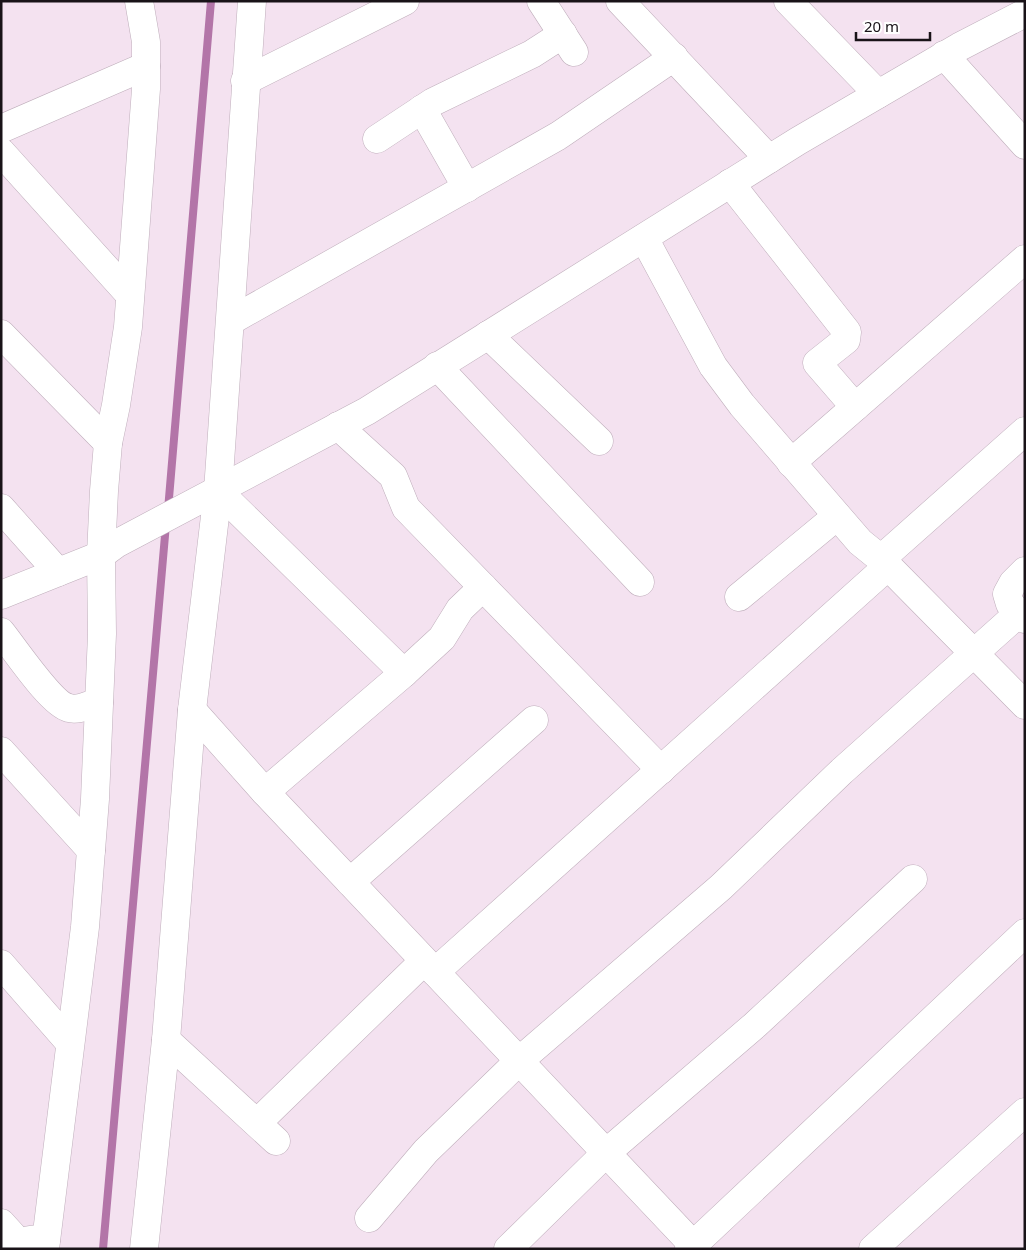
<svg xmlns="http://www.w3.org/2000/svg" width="1026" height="1250" font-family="'Noto Sans',sans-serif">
<rect width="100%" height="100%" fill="#f4e2f0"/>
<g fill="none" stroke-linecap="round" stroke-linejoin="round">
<g stroke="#b375a8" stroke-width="8">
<polyline points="168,510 211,1"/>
<polyline points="103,1249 166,524"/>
</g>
<defs>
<g id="minor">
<polyline points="541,1 574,52"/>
<polyline points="620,1 769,159"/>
<polyline points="788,1 878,94"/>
<polyline points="944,55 1025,145"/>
<polyline points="245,81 405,1"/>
<polyline points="422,109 467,188"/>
<polyline points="1,129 146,66"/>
<polyline points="377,139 433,102 532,54 563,34"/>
<polyline points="1,152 130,295"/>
<polyline points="730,183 847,332 846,340 817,363 855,407"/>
<polyline points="644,238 713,366 742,405 860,542 881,559 1025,705"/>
<polyline points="232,320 558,136 674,57"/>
<polyline points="1,334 108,443"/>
<polyline points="488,335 599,441"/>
<polyline points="437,366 640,582"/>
<polyline points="338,426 393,476 406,508 661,770"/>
<polyline points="791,463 1025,259"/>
<polyline points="218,491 404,673"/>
<polyline points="1,508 58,572"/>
<polyline points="881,559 1025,431"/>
<polyline points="1025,571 1013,583 1007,594 1010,604 1025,619"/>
<polyline points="1,595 101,555 116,544 367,411 798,141 959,47 1025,13"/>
<polyline points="739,597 837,516"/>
<path d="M1 632C14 648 51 704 69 708 78 711 91 704 99 702"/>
<polyline points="192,710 265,792 697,1249"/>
<polyline points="1,751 91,850"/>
<polyline points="265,792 404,673 442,638 460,609 483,587"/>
<polyline points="350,882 534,720"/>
<polyline points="1,964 70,1043"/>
<polyline points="435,972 888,566"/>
<polyline points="166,1040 276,1141"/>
<polyline points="257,1123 424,961"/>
<polyline points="369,1218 426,1151 519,1061 721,887 842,771 1019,613"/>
<polyline points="1,1223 20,1244"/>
<path d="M13 1249C24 1240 32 1238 46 1240"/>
<polyline points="45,1249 85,927 95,799 102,634 101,555 104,491 108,443 116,405 128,327 146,89 146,42 139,1"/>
<polyline points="144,1249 166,1040 192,710 218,491 252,1"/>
<polyline points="508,1249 606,1153 755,1025 913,879"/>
<polyline points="689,1249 1025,933"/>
<polyline points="873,1249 1025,1112"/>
</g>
</defs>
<use href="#minor" stroke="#bfaebb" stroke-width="29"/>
<use href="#minor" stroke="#fff" stroke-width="28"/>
</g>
<rect width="1026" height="1250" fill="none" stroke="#191318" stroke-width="5"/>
<path d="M856 32v8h74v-8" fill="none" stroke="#191318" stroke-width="2.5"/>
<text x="864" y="32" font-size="15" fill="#191318" stroke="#ffffff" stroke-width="4" paint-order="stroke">20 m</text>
</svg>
